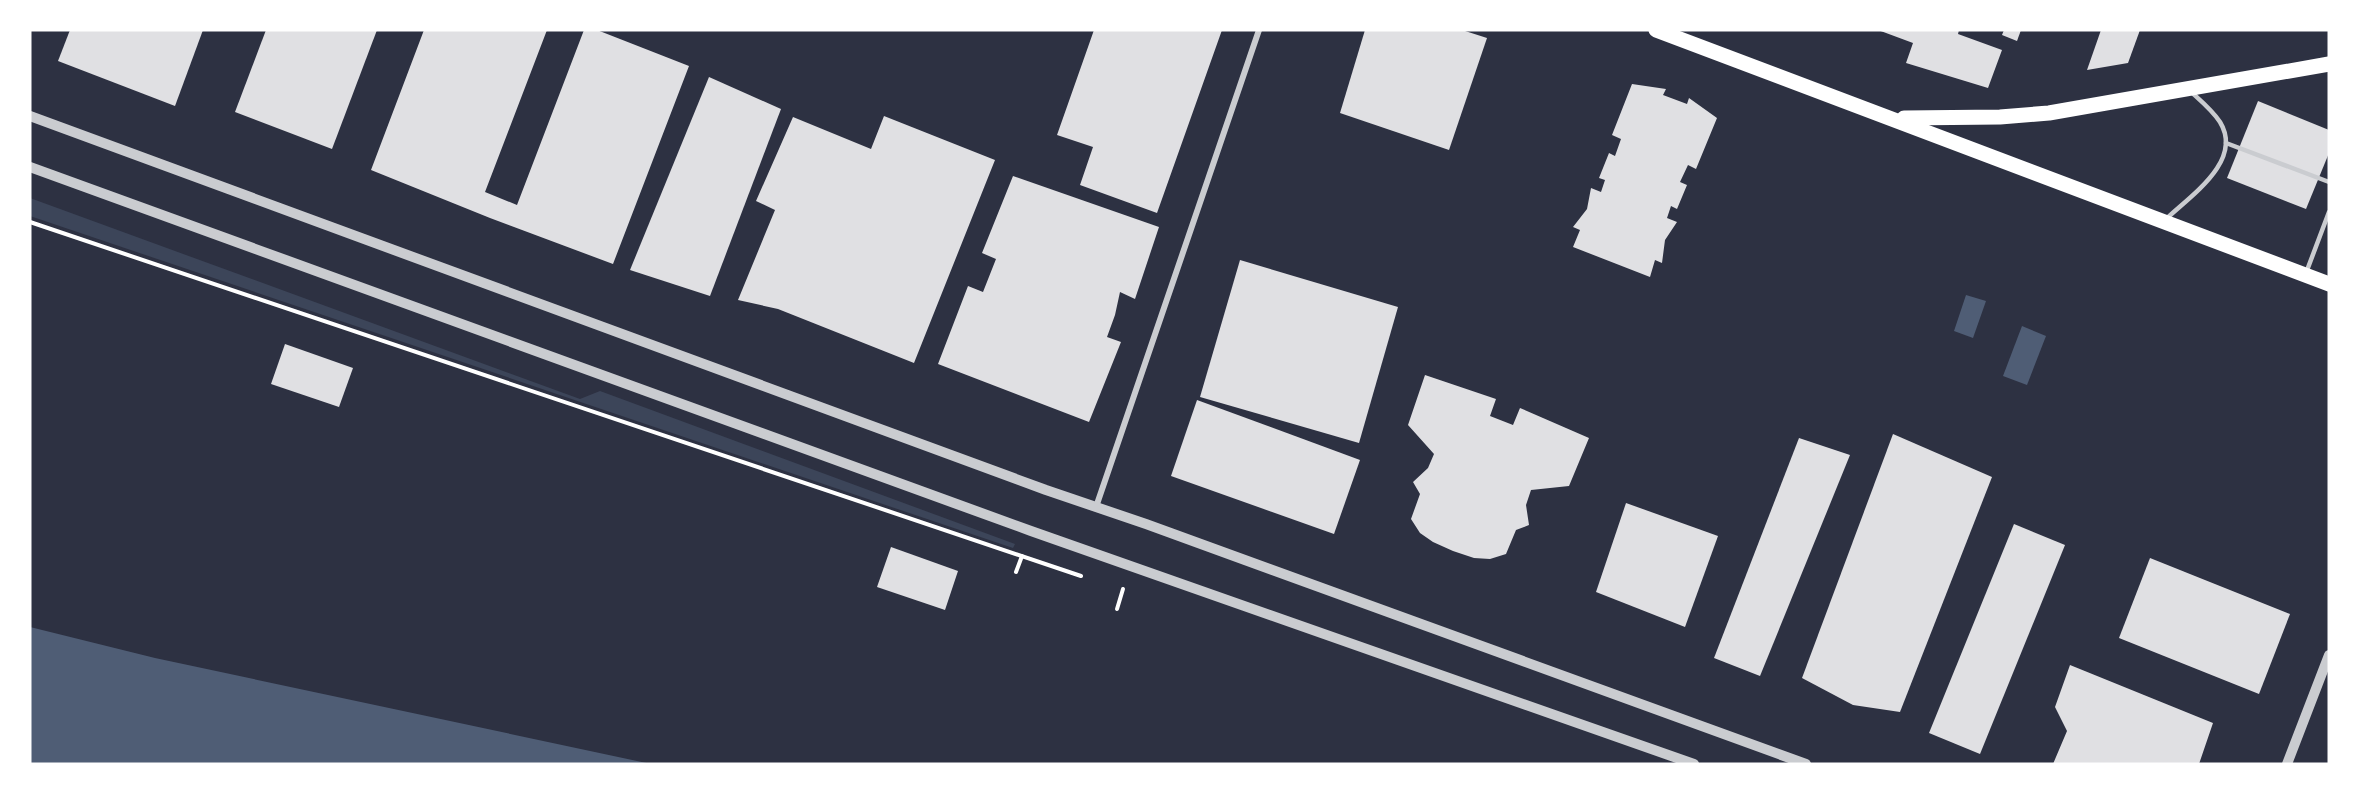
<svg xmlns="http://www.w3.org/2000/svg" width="2359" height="794" font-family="'Noto Sans',sans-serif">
<rect width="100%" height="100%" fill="#2d3142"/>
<polygon fill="#3c4559" points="30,198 580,399 600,391 1015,544 1013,548 30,216"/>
<g fill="#4f5d75">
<polygon points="1966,295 1986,301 1973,338 1954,331"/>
<polygon points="2022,326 2046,336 2027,385 2003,376"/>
<polygon points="30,627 155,658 651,764 30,764"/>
</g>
<g fill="#e0e0e3">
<polygon points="70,30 203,30 175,106 58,61"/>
<polygon points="266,30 377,30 332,149 235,112"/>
<polygon points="424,30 547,30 485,192 517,205 584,30 597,30 689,66 613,264 490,218 371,170"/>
<polygon points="1094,30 1222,30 1157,213 1080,185 1093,147 1057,135"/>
<polygon points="1365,30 1462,30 1487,38 1449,150 1340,113"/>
<polygon points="1878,30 1959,30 1958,34 2002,50 1988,88 1906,63 1913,43"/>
<polygon points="2004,30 2021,30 2017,41 2002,35"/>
<polygon points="2101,30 2140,30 2128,63 2087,70"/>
<polygon points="709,77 781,109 710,296 630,270"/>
<polygon points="1632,84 1666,89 1663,95 1687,104 1689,98 1717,118 1696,169 1688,165 1680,182 1687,185 1677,209 1671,206 1667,218 1677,222 1665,240 1662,263 1655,260 1650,277 1573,247 1580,230 1573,227 1587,209 1591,188 1601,192 1605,180 1599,178 1609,153 1615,156 1621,139 1612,135"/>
<polygon points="2258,101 2329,130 2329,153 2306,209 2227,178"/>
<polygon points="884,116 995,160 914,363 778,309 738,300 775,210 756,201 793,117 871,149"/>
<polygon points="1013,176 1159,227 1135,299 1120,292 1115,315 1107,337 1121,342 1089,422 938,364 968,286 983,292 996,259 982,253"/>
<polygon points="1240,260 1398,307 1359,443 1200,397"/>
<polygon points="285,344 353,368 339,407 271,384"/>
<polygon points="1425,375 1496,399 1490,416 1513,425 1520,408 1589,438 1569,486 1531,490 1526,505 1529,525 1516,530 1506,554 1490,559 1474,558 1453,551 1433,542 1420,533 1411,519 1420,494 1413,482 1428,468 1434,454 1408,425"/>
<polygon points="1197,400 1360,460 1334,534 1171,476"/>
<polygon points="1893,434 1992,477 1900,712 1853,705 1802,678"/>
<polygon points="1799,438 1850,455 1760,676 1714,658"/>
<polygon points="1626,503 1718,536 1685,627 1596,592"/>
<polygon points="2014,524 2065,545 1980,754 1929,733"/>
<polygon points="891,547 958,571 945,610 877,587"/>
<polygon points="2150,558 2290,614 2259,694 2119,638"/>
<polygon points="2070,665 2213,723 2199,764 2053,764 2067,731 2055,707"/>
</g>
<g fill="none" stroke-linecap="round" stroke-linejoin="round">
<g stroke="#fff" stroke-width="4">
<polyline points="30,222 1081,576"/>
<polyline points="1016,572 1022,556"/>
<polyline points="1117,609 1123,589"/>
</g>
<g stroke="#caccd0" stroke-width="4.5">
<polyline points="2226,143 2329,182"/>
<path d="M2165 220C2190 196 2244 161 2220 122 2212 110 2201 101 2190 91"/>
<polyline points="2306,273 2329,212"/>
</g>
<polyline stroke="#caccd0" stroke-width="6" points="1096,507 1259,30"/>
<g stroke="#caccd0" stroke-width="10">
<polyline points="30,116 1046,490 1146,524 1806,764"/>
<polyline points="30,167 1031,531 1694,764"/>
<polyline points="2287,764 2329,655"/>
</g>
<g stroke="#fff" stroke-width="15">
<polyline points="1656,30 2329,284"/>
<polyline points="1904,118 2000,117 2049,113 2329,64"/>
</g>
</g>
<rect width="2359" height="794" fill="none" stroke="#ffffff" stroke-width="63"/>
</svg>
